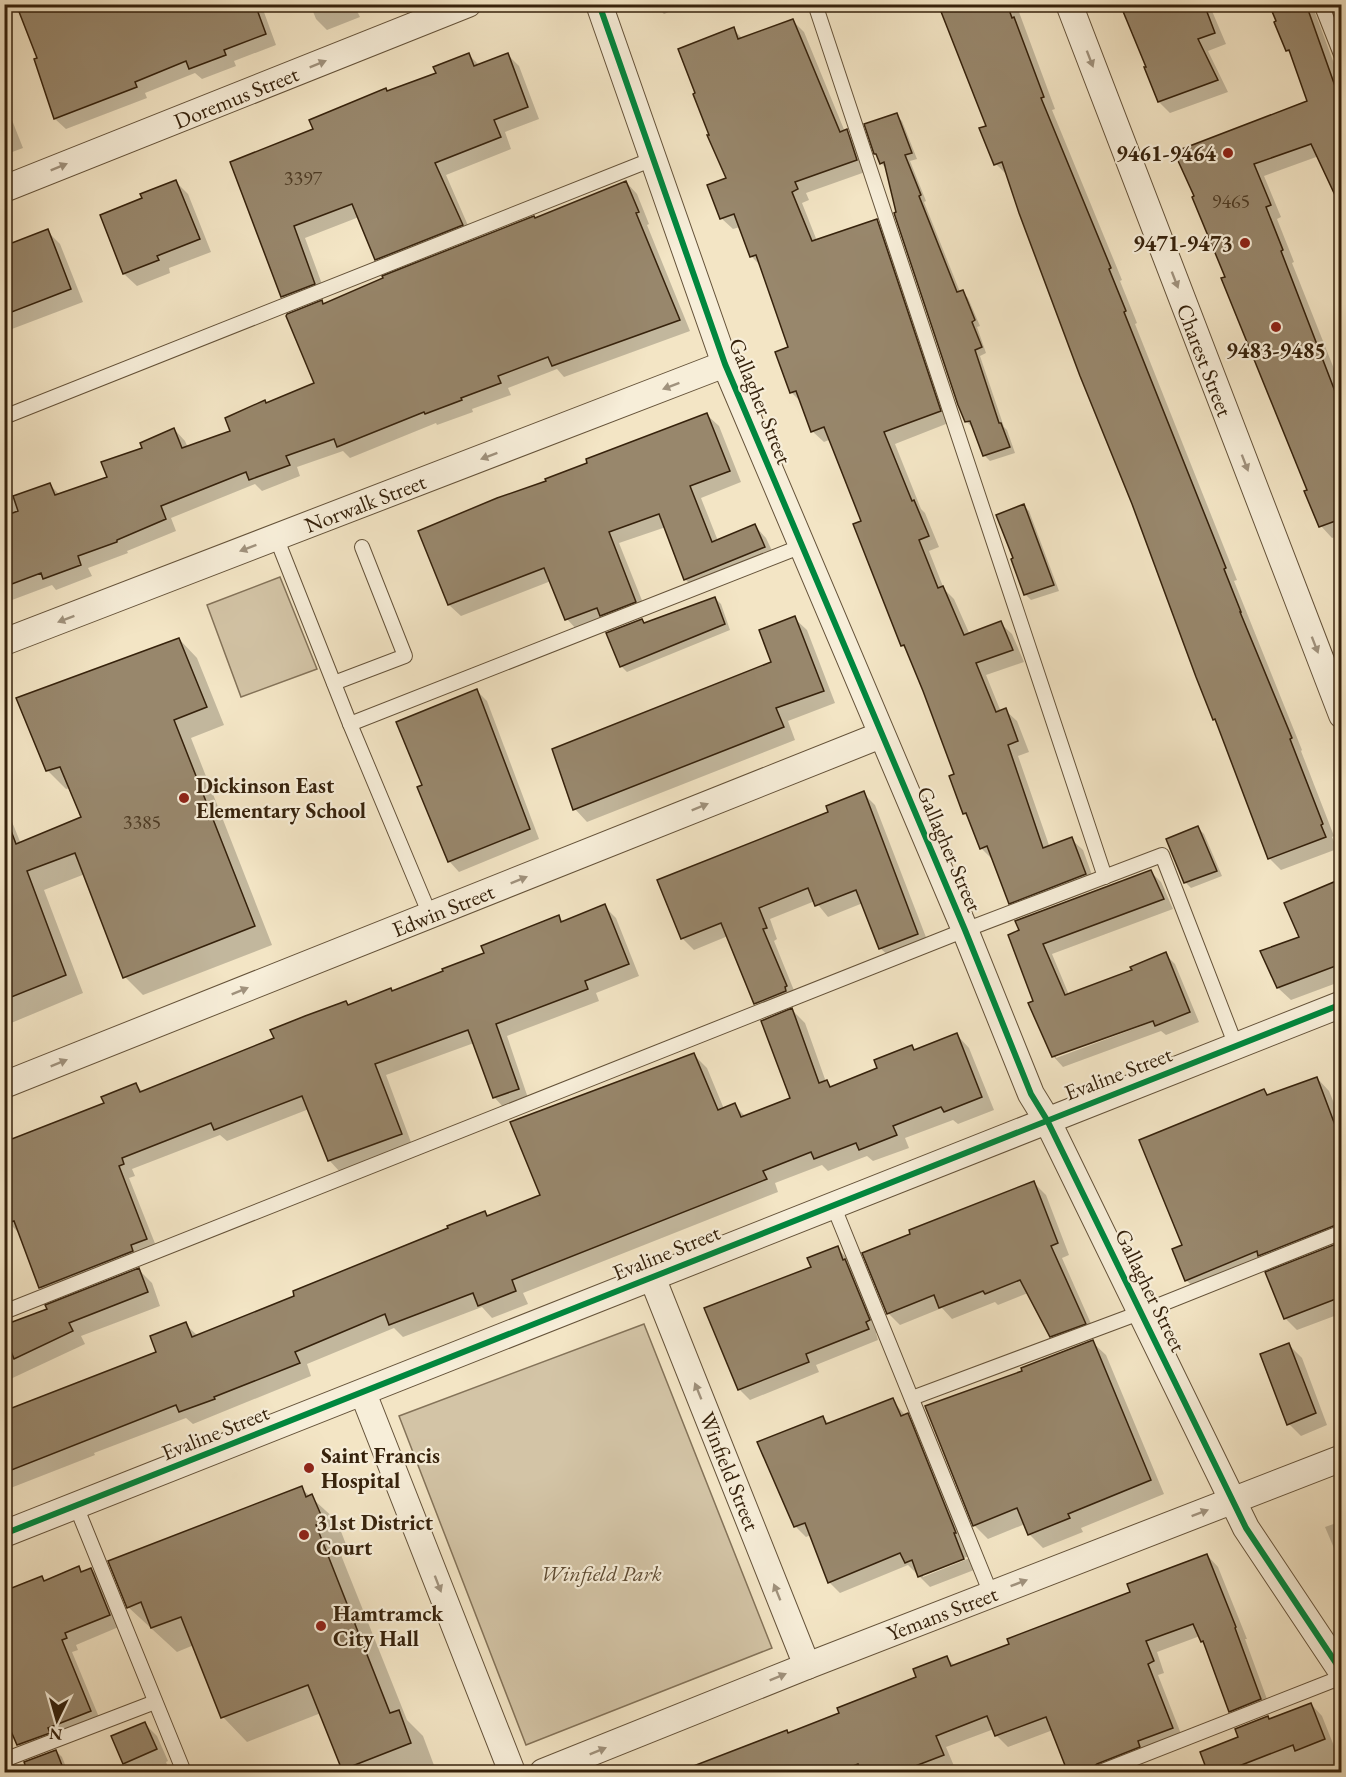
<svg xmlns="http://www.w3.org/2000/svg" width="1346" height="1777" font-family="'EB Garamond',serif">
<rect width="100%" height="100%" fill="#f3e5c5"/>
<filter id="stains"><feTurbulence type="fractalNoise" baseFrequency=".00333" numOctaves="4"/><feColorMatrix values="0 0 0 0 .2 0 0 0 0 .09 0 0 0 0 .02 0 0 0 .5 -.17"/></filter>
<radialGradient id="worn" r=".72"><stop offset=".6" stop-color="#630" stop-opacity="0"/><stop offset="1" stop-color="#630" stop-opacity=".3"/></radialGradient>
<g fill="#d3c4a6" stroke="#847359" stroke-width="1.5">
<polygon points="280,577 317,669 241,697 207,605"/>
<polygon points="644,1324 772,1648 526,1745 399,1416"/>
</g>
<g fill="#0003" fill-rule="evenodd">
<polygon points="161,4 261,4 276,45 234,61 236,66 202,79 195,73 145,93 147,98 66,129 55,119"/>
<polygon points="310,4 367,4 356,9 360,17 327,30 316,19"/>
<polygon points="654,4 688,4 664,14"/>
<polygon points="940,4 1016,4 1055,109 1052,110 1122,280 1120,281 1137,323 1135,324 1237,580 1234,581 1302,750 1301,751 1334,836 1332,837 1337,849 1281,870 1269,858 1008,176 996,164 987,126"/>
<polygon points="1120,4 1209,4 1226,44 1208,51 1228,92 1170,113 1159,102 1129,22 1125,18"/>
<polygon points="1271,4 1329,4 1314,10 1342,85 1342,200 1319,156 1264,176 1281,217 1277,219 1294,262 1292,263 1342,389 1342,555 1335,537 1332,538 1321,526 1306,492 1309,491 1194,198 1309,102 1293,56 1287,50"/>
<polygon points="793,21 804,32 845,132 858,142 868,171 806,193 809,200 802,203 817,241 876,220 888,232 951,422 895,444 921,509 925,513 939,547 929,551 944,589 954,599 970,635 1000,623 1012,634 1024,662 986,675 1001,712 1005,710 1017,721 1029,752 1018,756 1050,848 1071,839 1083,850 1096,886 1021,914 1010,903 992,859 981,848 970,819 964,813 956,775 909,653 902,645 863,522 831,439 824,442 812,431 802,403 791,392 790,348 761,266 751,256 740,227 733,229 721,218 728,179 733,29 743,39"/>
<polygon points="469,55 479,65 508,55 519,66 539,119 505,132 511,149 446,175 473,237 388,271 376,259 359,217 305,238 326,295 294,308 282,296 231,162 315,130 388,93 438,74"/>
<polygon points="4,100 23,148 4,155"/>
<polygon points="896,115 902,121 917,159 910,161 926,201 924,202 960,292 962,292 968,298 980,326 977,327 986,353 980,356 1004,427 1007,430 1015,453 990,461 984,455 972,427 966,421 898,213 887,169 881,163"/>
<polygon points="176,182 188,194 211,252 169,268 170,273 137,286 124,274 144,199"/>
<polygon points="626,182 637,194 649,224 647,225 690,331 564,377 557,369 508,388 511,395 472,409 473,412 437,425 436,423 350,458 343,451 297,467 300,476 262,491 255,484 171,518 176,531 127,551 128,553 88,568 92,576 56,590 52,585 4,603 4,501 49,484 60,495 109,478 144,449 174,429 185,441 188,448 232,432 267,404 316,384 321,302 324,305"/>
<polygon points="47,231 60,244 83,302 4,332 4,248"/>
<polygon points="707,415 719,426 741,482 701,498 718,541 755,526 766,538 776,559 697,591 685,579 666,527 619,543 647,613 578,631 567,619 551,581 461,616 449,605 420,532 548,482"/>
<polygon points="1023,505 1029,511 1059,591 1031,600 1025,594"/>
<polygon points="715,598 721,604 730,630 627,672 621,666 642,620 646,624"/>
<polygon points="794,618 807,630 835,703 788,721 795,740 587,822 575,809 554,750 773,663"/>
<polygon points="179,639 197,658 224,725 191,738 272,945 143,995 125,977 85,874 44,890 83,993 4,1026 4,802 21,844 83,818 70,788 66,789 48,771 18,699"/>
<polygon points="477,691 487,701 539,839 459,872 449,861"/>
<polygon points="863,793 875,805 929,945 892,959 880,948 863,903 828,917 815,901 770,919 777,939 774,941 797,998 767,1015 755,1003 728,936 694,950 682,938 830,813"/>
<polygon points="1198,828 1204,834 1222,876 1191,888 1185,882"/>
<path d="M1151 872 1161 882 1173 909 1052 954 1069 995 1134 971 1165 954 1175 964 1199 1022 1166 1035 1161 1031 1063 1067 1053 1056 1035 1002 1021 931ZM1159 1017 1160 1019 1056 1058V1054Z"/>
<polygon points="1342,881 1342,981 1291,1000 1278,988 1262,952 1301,938 1286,904"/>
<polygon points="604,906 616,918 639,976 596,993 599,1001 507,1036 529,1101 505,1109 494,1097 474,1043 386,1075 412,1145 340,1172 329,1160 309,1109 227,1141 220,1135 132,1169 135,1176 129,1178 158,1251 52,1299 40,1288 20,1234 8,1222 4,1214 4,1140 11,1137 14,1140 106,1104 136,1085 143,1092 276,1039 346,1003 349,1006 393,993 486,954 558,917 564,922"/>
<polygon points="792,1010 805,1023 826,1082 833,1088 879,1069 912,1046 916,1051 957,1035 969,1048 994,1110 958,1124 953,1120 905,1138 909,1148 873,1161 867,1156 828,1171 822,1165 775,1183 778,1192 523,1293 528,1304 492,1318 482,1307 403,1337 394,1328 307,1364 311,1376 193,1424 186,1418 94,1453 95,1455 8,1489 11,1497 4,1499 4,1413 158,1352 185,1324 198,1336 296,1297 484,1213 489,1217 542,1196 694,1055 707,1068 724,1109 734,1105 746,1117 791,1099"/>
<polygon points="1317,1078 1329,1091 1342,1123 1342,1231 1199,1292 1186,1280 1184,1246 1264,1090 1269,1096"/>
<polygon points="1034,1183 1046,1195 1069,1255 1062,1258 1096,1335 1063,1348 1051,1336 1028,1293 998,1305 995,1302 952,1319 942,1308 900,1325 888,1313"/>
<polygon points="1339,1244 1342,1246 1342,1325 1337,1315 1297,1330 1285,1318"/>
<polygon points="837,1248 848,1259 880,1331 876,1333 878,1340 816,1365 819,1372 750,1400 739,1389 813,1268"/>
<polygon points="139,1270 152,1283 160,1306 81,1336 85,1344 4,1382 4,1328"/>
<polygon points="1092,1342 1106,1355 1164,1494 1081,1528 1083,1532 1043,1548 1029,1534 1025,1524 988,1539 974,1525 1024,1372"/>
<polygon points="1289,1345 1302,1358 1327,1425 1301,1436 1289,1424"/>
<polygon points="892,1400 905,1415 907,1415 918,1426 969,1556 923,1574 923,1577 970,1558 974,1570 930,1587 908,1565 840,1593 829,1582 811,1535 806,1537 795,1526 823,1417 829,1424"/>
<polygon points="301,1488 337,1521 347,1547 339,1550 407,1720 423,1736 435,1768 422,1772 346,1772 343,1769 321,1713 247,1742 223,1717 194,1645 177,1652 128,1607"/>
<polygon points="1342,1521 1342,1567 1325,1527"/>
<polygon points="1207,1555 1218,1567 1247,1639 1245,1639 1271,1710 1241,1722 1230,1711 1206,1645 1200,1636 1157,1652 1164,1673 1158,1675 1183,1739 1113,1772 1069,1772 1053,1730 1008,1747 996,1735 994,1729 946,1747 954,1766 950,1767 952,1772 696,1772 841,1714 918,1678 947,1658 955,1666 1011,1645 1132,1592"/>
<polygon points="78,1568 83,1573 91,1569 103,1581 121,1626 76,1645 78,1650 72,1652 101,1722 30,1756 18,1744 41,1578 45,1581"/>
<polygon points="1311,1704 1322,1716 1342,1766 1342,1772 1209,1772 1240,1738 1270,1720"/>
<polygon points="145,1724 157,1736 168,1761 166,1762 170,1772 128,1772 113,1737"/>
<polygon points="56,1751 62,1757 68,1772 29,1772"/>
<polygon points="1145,1766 1152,1772 1127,1772"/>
</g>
<g fill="#98876c" stroke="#36220c" stroke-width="1.5">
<polygon points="16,4 255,4 266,34 224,50 226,55 189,69 186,61 135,82 137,87 54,119 34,59 37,58"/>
<polygon points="938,4 1007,4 1012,18 1014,17 1044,97 1041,98 1111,268 1109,269 1126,311 1124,312 1226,568 1224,569 1241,612 1240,612 1292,738 1290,739 1323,824 1321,825 1326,837 1268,859 1215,719 1213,720 1196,677 1132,504 1080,376 1019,213 1002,162 994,165 979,128 986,126"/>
<polygon points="1120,4 1204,4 1215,33 1198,39 1218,80 1158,102 1144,67 1146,67"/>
<polygon points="1269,4 1306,4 1341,103 1341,208 1311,144 1254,164 1271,205 1266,207 1283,250 1281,251 1341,407 1341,519 1319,527 1304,491 1307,490 1221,278 1225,277 1192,197 1194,196 1174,152 1307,101 1289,50 1286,51 1274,22 1276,21"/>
<polygon points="793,19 840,132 847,129 857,160 795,182 798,189 792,192 812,241 877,219 941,411 884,432 912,501 914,500 929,536 919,540 938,588 943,586 964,635 1001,621 1013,650 976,663 996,712 1006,708 1018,741 1008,745 1043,848 1072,837 1086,874 1009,904 987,846 980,849 966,813 963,814 949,776 954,774 923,691 904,645 901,646 853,524 861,521 824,427 811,432 796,391 790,393 775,352 788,347 756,255 750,257 734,214 720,219 707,185 726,178 707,135 709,135 693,94 695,93 678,49 734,27 738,39"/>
<polygon points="469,53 474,66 508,53 528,107 494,120 501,137 435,163 463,225 375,260 352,204 294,226 315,284 281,297 230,162 313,129 309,120 386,88 387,91 436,73 433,67"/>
<polygon points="897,113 912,153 905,155 921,195 919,196 957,292 963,290 975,320 972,322 982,347 975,350 999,423 1001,423 1010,447 983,456 970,421 965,422 958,405 894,213 896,212 884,162 880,164 876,154 874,154 864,124"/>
<polygon points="176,180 200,239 157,256 159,260 123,274 100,215 142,198 140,194"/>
<polygon points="626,181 639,212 636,213 680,320 552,366 548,357 498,376 501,383 461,398 462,400 425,414 424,412 337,447 334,439 286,456 290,465 249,480 246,472 161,506 166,519 117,540 117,542 78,556 81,565 43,579 41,573 4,587 4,516 18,511 13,496 50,483 55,495 107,477 101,462 142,448 140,443 174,428 182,448 230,431 225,418 265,400 266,403 314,383 286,316 287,314 322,300 323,304 383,278 382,276 534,216 535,218"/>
<polygon points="48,229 71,289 4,315 4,246"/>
<polygon points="707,413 730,471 690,486 712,542 755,524 765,547 684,580 659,514 609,532 636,602 600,616 597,608 565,620 544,568 448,605 418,531 497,498 546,481 545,479 587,463 586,459"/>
<polygon points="1024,504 1054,585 1024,595 1011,559 1013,558 996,515"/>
<polygon points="715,597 725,624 620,667 606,633 642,619 644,623"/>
<polygon points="795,616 824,691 776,708 784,727 573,810 552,749 771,662 759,630"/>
<polygon points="179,638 207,707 174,720 255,926 123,978 75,853 27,871 66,975 4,1000 4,820 7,820 16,844 81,817 60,767 46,771 16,698"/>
<polygon points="477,689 530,829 448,862 417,787 422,785 396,722"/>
<polygon points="864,791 918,934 879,949 856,890 815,906 808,888 759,908 767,928 763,929 787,986 785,987 786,991 754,1004 721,923 681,939 657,880 828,812 826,806"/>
<polygon points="1198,826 1217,871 1184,883 1166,839"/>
<polygon points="1151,870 1164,899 1043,944 1065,995 1132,970 1130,967 1166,952 1190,1012 1155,1026 1153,1021 1052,1057 1028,1003 1033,1001 1008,935 1019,930 1015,921"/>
<polygon points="1341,879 1341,964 1277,988 1260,951 1299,937 1284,903"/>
<polygon points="605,904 629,964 585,981 588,989 496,1024 519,1089 493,1098 468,1030 375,1064 402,1134 328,1161 302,1096 214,1130 211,1123 122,1158 124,1164 119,1166 147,1239 131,1245 133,1251 39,1288 14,1221 4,1224 4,1142 104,1103 101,1097 136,1083 140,1092 274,1038 270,1030 305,1016 346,1001 348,1005 391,988 392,991 443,971 442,969 484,953 481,946 559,915 561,922"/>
<polygon points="792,1008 819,1083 827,1080 830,1087 877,1068 874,1060 912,1045 914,1050 957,1033 982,1097 944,1112 941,1107 893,1126 897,1135 859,1150 856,1143 814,1159 811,1152 763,1171 767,1179 512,1280 516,1291 478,1306 473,1293 389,1325 385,1314 295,1352 300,1363 214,1397 215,1399 179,1412 176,1405 4,1473 4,1411 156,1352 150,1336 186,1322 192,1337 294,1296 293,1291 448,1228 447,1226 485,1211 487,1216 540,1195 510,1122 694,1053 718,1110 735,1103 741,1117 790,1098 761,1021"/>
<polygon points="1317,1077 1341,1141 1341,1223 1258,1256 1257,1251 1185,1281 1172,1249 1182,1245 1139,1140 1264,1089 1267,1095"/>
<polygon points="1034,1181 1058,1243 1051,1246 1086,1324 1050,1337 1020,1280 985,1294 983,1291 939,1308 934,1295 887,1314 862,1253 910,1234 909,1230"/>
<polygon points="1341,1242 1341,1297 1284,1319 1265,1272"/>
<polygon points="838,1246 843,1260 845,1259 870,1320 866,1322 869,1329 806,1354 809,1362 738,1390 704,1308 811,1267 807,1258"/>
<polygon points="139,1268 148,1292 69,1323 73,1331 14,1359 4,1334 4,1325 47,1309 45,1305"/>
<polygon points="1093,1340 1151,1480 1068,1514 1070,1518 1028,1535 1017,1508 973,1526 925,1406 1022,1371 1021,1368"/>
<polygon points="1289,1343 1316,1413 1287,1425 1260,1354"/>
<polygon points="893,1398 901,1416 908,1413 956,1533 954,1533 964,1559 918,1577 912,1560 905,1563 900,1553 828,1583 805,1523 794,1527 757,1442 823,1416 826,1424"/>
<polygon points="302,1486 306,1497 312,1494 324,1522 316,1525 390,1713 399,1710 411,1743 342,1770 308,1685 221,1718 181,1617 151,1628 141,1602 127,1608 108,1561"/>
<polygon points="1207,1554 1236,1627 1235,1628 1261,1699 1229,1712 1203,1641 1201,1642 1193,1624 1146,1641 1154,1661 1148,1664 1173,1728 1138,1741 1140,1747 1097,1764 1093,1767 1091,1773 1068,1773 1046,1717 995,1736 987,1716 936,1736 944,1755 897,1773 862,1773 858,1764 836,1773 683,1773 683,1770 787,1730 788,1733 839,1713 837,1708 916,1677 913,1669 947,1656 951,1666 1009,1644 1007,1639 1130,1592 1127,1584"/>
<polygon points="79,1566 81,1572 91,1568 110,1615 65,1633 67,1638 62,1640 91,1711 48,1728 50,1733 17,1745 4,1715 4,1591 42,1576 44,1581"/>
<polygon points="1311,1703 1325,1739 1295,1751 1293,1745 1239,1766 1242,1773 1208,1773 1200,1752 1238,1737 1235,1729 1268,1716 1269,1719"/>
<polygon points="145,1722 157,1749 123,1764 111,1736"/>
<polygon points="56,1750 65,1773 28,1773 24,1762"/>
</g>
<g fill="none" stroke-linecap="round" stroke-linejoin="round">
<defs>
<g id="lane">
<polyline points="815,4 1105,877"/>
<polyline points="1321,4 1342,57"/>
<polyline points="4,417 653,159"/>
<polyline points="276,537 350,724 430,915"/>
<polyline points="334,683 405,656 362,547"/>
<polyline points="350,724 802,546"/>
<polyline points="833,1205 991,1594"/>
<polyline points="4,1312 965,930 1162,855 1236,1046"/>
<polyline points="912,1398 1142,1312 1342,1232"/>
<polyline points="76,1506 184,1772"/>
<polyline points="4,1760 155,1702"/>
<polyline points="1100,1772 1342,1677"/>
</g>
<g id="street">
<polyline points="599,4 725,364 965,930 1031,1094 1047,1120 1246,1528 1342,1672"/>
<polyline points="1069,4 1342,715"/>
<polyline points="4,189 468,4"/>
<polyline points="4,642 725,364"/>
<polyline points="4,1085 881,735"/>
<polyline points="652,1277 807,1666"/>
<polyline points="363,1393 512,1772"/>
<polyline points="4,1534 1342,1004"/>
<polyline points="543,1772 807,1666 1342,1458"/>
</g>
</defs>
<use href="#lane" stroke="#65533a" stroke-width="16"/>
<use href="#street" stroke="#65533a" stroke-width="28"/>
<use href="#lane" stroke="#f7eed9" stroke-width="14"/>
<use href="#street" stroke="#f7eed9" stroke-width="26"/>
<defs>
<g id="cycleway">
<polyline points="599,4 725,364 965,930 1031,1094 1047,1120 1246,1528 1342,1672"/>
<polyline points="4,1534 1342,1004"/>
</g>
</defs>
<use href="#cycleway" stroke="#f7eed9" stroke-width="10"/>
<use href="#cycleway" stroke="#00873e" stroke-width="6"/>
</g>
<defs><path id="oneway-solid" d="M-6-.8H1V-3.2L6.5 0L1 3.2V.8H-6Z" transform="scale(1.5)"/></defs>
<g fill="#a0927d">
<use href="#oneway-solid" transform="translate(1090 59) rotate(69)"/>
<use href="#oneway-solid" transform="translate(318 64) rotate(-22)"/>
<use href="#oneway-solid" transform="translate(59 167) rotate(-22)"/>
<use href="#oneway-solid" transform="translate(1175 280) rotate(69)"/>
<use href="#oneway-solid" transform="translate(671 386) rotate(159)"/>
<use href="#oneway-solid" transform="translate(489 456) rotate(159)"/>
<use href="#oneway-solid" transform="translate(1245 463) rotate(69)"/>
<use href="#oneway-solid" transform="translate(248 548) rotate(159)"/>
<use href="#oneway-solid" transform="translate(66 619) rotate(159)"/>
<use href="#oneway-solid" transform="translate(1315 645) rotate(69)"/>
<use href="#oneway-solid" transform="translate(700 807) rotate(-22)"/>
<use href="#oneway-solid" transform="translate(519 880) rotate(-22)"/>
<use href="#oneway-solid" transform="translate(240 991) rotate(-22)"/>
<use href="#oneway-solid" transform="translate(59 1063) rotate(-22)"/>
<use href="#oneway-solid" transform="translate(698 1391) rotate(-112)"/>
<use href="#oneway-solid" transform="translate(1200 1513) rotate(-21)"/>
<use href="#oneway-solid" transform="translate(1019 1583) rotate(-21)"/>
<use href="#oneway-solid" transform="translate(438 1584) rotate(69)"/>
<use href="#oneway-solid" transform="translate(777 1592) rotate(-112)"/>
<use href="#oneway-solid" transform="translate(778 1677) rotate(-22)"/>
<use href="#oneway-solid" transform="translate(598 1751) rotate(-22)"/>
</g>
<g fill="#8f2418" stroke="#f7eed9" stroke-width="2">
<circle cx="1228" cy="153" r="6"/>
<circle cx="1245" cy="243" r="6"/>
<circle cx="1276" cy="327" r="6"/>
<circle cx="184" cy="798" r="6"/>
<circle cx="309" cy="1468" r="6"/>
<circle cx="304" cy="1535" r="6"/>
<circle cx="321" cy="1626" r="6"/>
</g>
<g text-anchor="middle" stroke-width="4.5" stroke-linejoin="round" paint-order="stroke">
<g font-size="20" fill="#4e3b24">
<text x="303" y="185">3397</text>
<text x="1231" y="208">9465</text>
<text x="142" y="829">3385</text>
</g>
<g font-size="22" fill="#36220c" stroke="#f7eed9">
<text transform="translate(236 97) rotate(-22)" y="8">Doremus Street</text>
<text transform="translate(1205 360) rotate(69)" y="8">Charest Street</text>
<text transform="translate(761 401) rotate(68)" y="8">Gallagher Street</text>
<text transform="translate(365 503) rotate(-21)" y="8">Norwalk Street</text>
<text transform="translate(950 849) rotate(67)" y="8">Gallagher Street</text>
<text transform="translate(443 910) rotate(-22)" y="8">Edwin Street</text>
<text transform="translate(1118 1073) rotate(-21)" y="8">Evaline Street</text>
<text transform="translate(666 1252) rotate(-22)" y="8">Evaline Street</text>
<text transform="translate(1151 1290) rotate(64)" y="8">Gallagher Street</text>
<text transform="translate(215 1432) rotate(-22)" y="8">Evaline Street</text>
<text transform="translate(730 1471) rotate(68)" y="8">Winfield Street</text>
<text transform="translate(942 1613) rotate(-21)" y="8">Yemans Street</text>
</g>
<g font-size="22" font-weight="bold" fill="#36220c" stroke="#f7eed9" text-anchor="start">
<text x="1216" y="161" text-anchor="end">9461-9464</text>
<text x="1233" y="251" text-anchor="end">9471-9473</text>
<text x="1276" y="358" text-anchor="middle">9483-9485</text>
<text x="196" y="793">Dickinson East<tspan x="196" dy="25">Elementary School</tspan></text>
<text x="321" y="1463">Saint Francis<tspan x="321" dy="25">Hospital</tspan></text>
<text x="316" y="1530">31st District<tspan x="316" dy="25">Court</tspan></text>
<text x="333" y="1621">Hamtramck<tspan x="333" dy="25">City Hall</tspan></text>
</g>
<g font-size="22" font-style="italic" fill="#5d4a32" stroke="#f7eed9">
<text x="601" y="1581">Winfield Park</text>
</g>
</g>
<rect width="1346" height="1777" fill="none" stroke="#f3e5c5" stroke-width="24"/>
<rect x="6" y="6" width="1334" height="1765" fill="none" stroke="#36220c" stroke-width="3"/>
<rect x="12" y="12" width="1322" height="1753" fill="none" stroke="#36220c" stroke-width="1.5"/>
<g transform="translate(57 1720) rotate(185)" stroke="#f7eed9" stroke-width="4.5" paint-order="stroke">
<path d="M0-4.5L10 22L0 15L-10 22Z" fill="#36220c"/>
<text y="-9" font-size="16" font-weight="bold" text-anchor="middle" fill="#36220c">N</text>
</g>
<rect width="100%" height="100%" filter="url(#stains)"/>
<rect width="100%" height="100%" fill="url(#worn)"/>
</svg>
